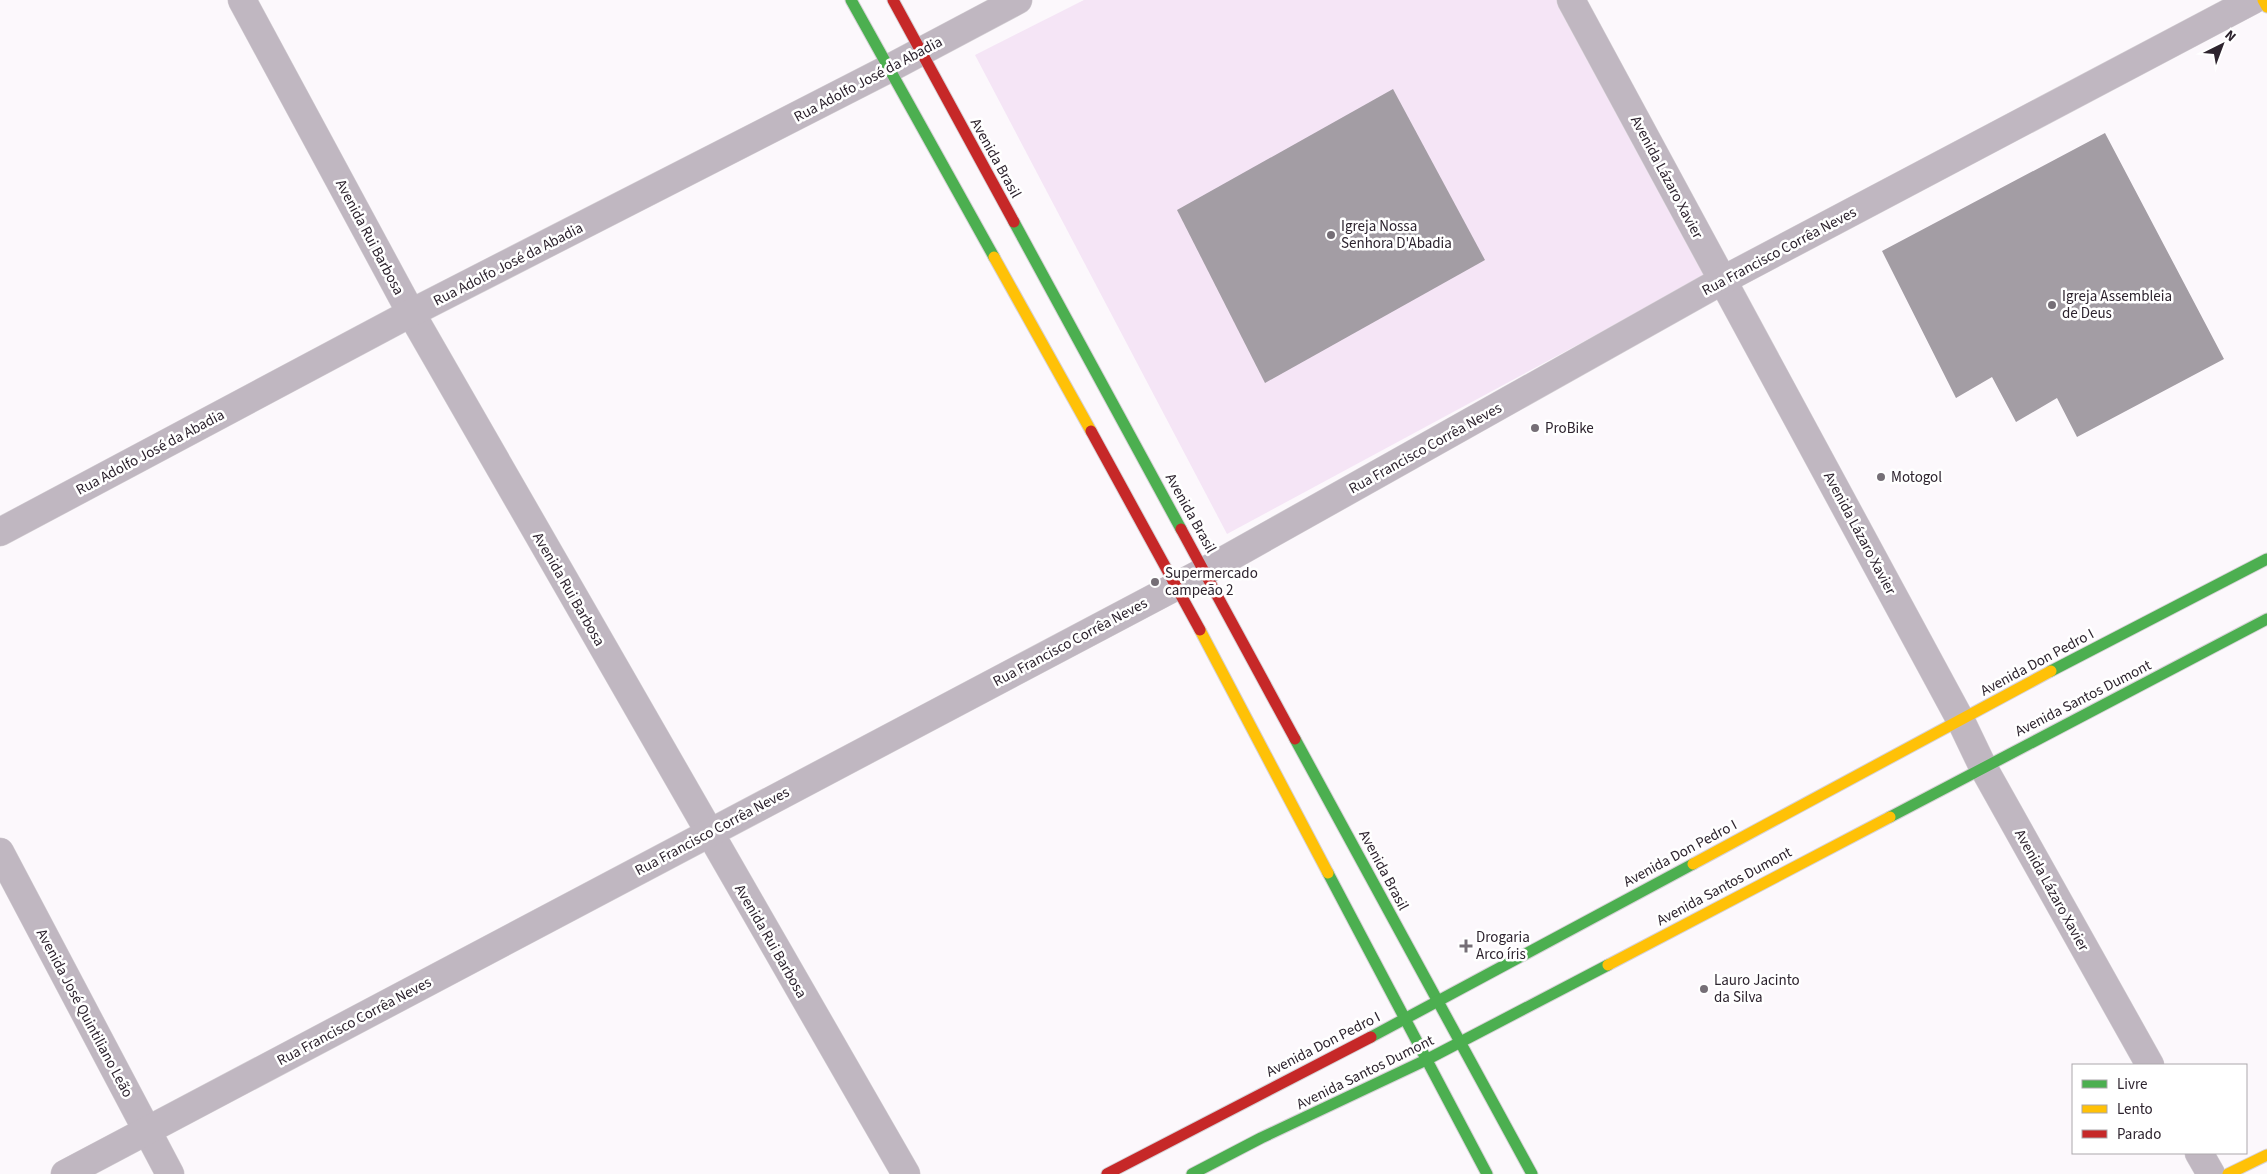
<svg xmlns="http://www.w3.org/2000/svg" width="2267" height="1174" font-family="'Source Sans 3',sans-serif">
<rect width="100%" height="100%" fill="#fcf8fc"/>
<polygon fill="#f5e5f6" points="1084,0 1563,0 1709,274 1227,534 975,55"/>
<g fill="#a39da4">
<polygon points="1393,89 1485,260 1265,383 1177,210"/>
<polygon points="2105,133 2224,359 2077,437 2057,398 2016,422 1992,377 1956,398 1882,251"/>
</g>
<g fill="none" stroke-linecap="round" stroke-linejoin="round">
<defs>
<g id="street">
<polyline points="242,0 411,313 906,1174"/>
<polyline points="1571,0 1960,719 1983,767 2150,1065"/>
<polyline points="0,532 411,313 888,69 1018,0"/>
<polyline points="0,852 170,1174"/>
<polyline points="2199,1153 2211,1174"/>
<polyline points="65,1174 1205,571 1723,280 2253,0"/>
</g>
<g id="fast">
<polyline points="851,0 994,257"/>
<polyline points="1014,222 1181,529"/>
<polyline points="2051,671 2267,559"/>
<polyline points="1295,739 1532,1174"/>
<polyline points="1890,817 2267,619"/>
<polyline points="1328,873 1487,1174"/>
<polyline points="1371,1037 1693,864"/>
<polyline points="1192,1174 1261,1138 1426,1060 1608,965"/>
</g>
<g id="slow">
<polyline points="2263,0 2267,7"/>
<polyline points="994,257 1091,431"/>
<polyline points="1200,630 1328,873"/>
<polyline points="1693,864 2051,671"/>
<polyline points="1608,965 1890,817"/>
<polyline points="2228,1174 2267,1155"/>
</g>
<g id="jam">
<polyline points="893,0 1014,222"/>
<polyline points="1091,431 1200,630"/>
<polyline points="1181,529 1295,739"/>
<polyline points="1107,1174 1371,1037"/>
</g>
</defs>
<use href="#street" stroke="#d6d2d6" stroke-width="29"/>
<use href="#fast" stroke="#d6d2d6" stroke-width="13"/>
<use href="#slow" stroke="#d6d2d6" stroke-width="13"/>
<use href="#jam" stroke="#d6d2d6" stroke-width="13"/>
<use href="#street" stroke="#c0b7c1" stroke-width="28"/>
<use href="#fast" stroke="#4caf50" stroke-width="11"/>
<use href="#slow" stroke="#ffc107" stroke-width="11"/>
<use href="#jam" stroke="#c62828" stroke-width="11"/>
</g>
<g fill="#756e76" stroke="#fff" stroke-width="2">
<circle cx="1331" cy="235" r="5"/>
<circle cx="2052" cy="305" r="5"/>
<circle cx="1535" cy="428" r="5"/>
<circle cx="1881" cy="477" r="5"/>
<circle cx="1155" cy="582" r="5"/>
<path d="M1463.5 938.5h5v5h5v5h-5v5h-5v-5h-5v-5h5z"/>
<circle cx="1704" cy="989" r="5"/>
</g>
<g text-anchor="middle" stroke-width="5" stroke-linejoin="round" paint-order="stroke">
<g font-size="15" fill="#2d232e" stroke="#fff">
<text transform="translate(868 79) rotate(-28)" y="5">Rua Adolfo José da Abadia</text>
<text transform="translate(996 158) rotate(61)" y="5">Avenida Brasil</text>
<text transform="translate(1667 177) rotate(62)" y="5">Avenida Lázaro Xavier</text>
<text transform="translate(370 237) rotate(62)" y="5">Avenida Rui Barbosa</text>
<text transform="translate(1779 251) rotate(-28)" y="5">Rua Francisco Corrêa Neves</text>
<text transform="translate(508 264) rotate(-27)" y="5">Rua Adolfo José da Abadia</text>
<text transform="translate(1425 448) rotate(-29)" y="5">Rua Francisco Corrêa Neves</text>
<text transform="translate(150 452) rotate(-28)" y="5">Rua Adolfo José da Abadia</text>
<text transform="translate(1191 513) rotate(61)" y="5">Avenida Brasil</text>
<text transform="translate(1860 533) rotate(62)" y="5">Avenida Lázaro Xavier</text>
<text transform="translate(569 589) rotate(60)" y="5">Avenida Rui Barbosa</text>
<text transform="translate(1070 642) rotate(-28)" y="5">Rua Francisco Corrêa Neves</text>
<text transform="translate(2037 662) rotate(-28)" y="5">Avenida Don Pedro I</text>
<text transform="translate(2083 698) rotate(-27)" y="5">Avenida Santos Dumont</text>
<text transform="translate(712 831) rotate(-28)" y="5">Rua Francisco Corrêa Neves</text>
<text transform="translate(1680 853) rotate(-28)" y="5">Avenida Don Pedro I</text>
<text transform="translate(1384 870) rotate(62)" y="5">Avenida Brasil</text>
<text transform="translate(1724 886) rotate(-28)" y="5">Avenida Santos Dumont</text>
<text transform="translate(2052 890) rotate(61)" y="5">Avenida Lázaro Xavier</text>
<text transform="translate(771 941) rotate(60)" y="5">Avenida Rui Barbosa</text>
<text transform="translate(85 1013) rotate(62)" y="5">Avenida José Quintiliano Leão</text>
<text transform="translate(354 1021) rotate(-28)" y="5">Rua Francisco Corrêa Neves</text>
<text transform="translate(1323 1044) rotate(-27)" y="5">Avenida Don Pedro I</text>
<text transform="translate(1365 1072) rotate(-26)" y="5">Avenida Santos Dumont</text>
</g>
<g font-size="15" fill="#2d232e" stroke="#fff" text-anchor="start">
<text x="1341" y="231">Igreja Nossa<tspan x="1341" dy="17">Senhora D'Abadia</tspan></text>
<text x="2062" y="301">Igreja Assembleia<tspan x="2062" dy="17">de Deus</tspan></text>
<text x="1545" y="433">ProBike</text>
<text x="1891" y="482">Motogol</text>
<text x="1165" y="578">Supermercado<tspan x="1165" dy="17">campeão 2</tspan></text>
<text x="1476" y="942">Drogaria<tspan x="1476" dy="17">Arco íris</tspan></text>
<text x="1714" y="985">Lauro Jacinto<tspan x="1714" dy="17">da Silva</tspan></text>
</g>
</g>
<rect x="2072" y="1064" width="175" height="90" fill="#ffffff" stroke="#aba7ab"/>
<rect x="2082" y="1080" width="25" height="8" fill="#4caf50" stroke="#aba7ab"/>
<text x="2117" y="1089" font-size="15" fill="#2d232e">Livre</text>
<rect x="2082" y="1105" width="25" height="8" fill="#ffc107" stroke="#aba7ab"/>
<text x="2117" y="1114" font-size="15" fill="#2d232e">Lento</text>
<rect x="2082" y="1130" width="25" height="8" fill="#c62828" stroke="#aba7ab"/>
<text x="2117" y="1139" font-size="15" fill="#2d232e">Parado</text>
<g transform="translate(2222 45) rotate(42)" stroke="#ffffff" stroke-width="4" paint-order="stroke">
<path d="M0-4L9 19L0 12L-9 19Z" fill="#2d232e"/>
<text y="-8" font-size="14" font-weight="bold" text-anchor="middle" fill="#2d232e">N</text>
</g>
</svg>
